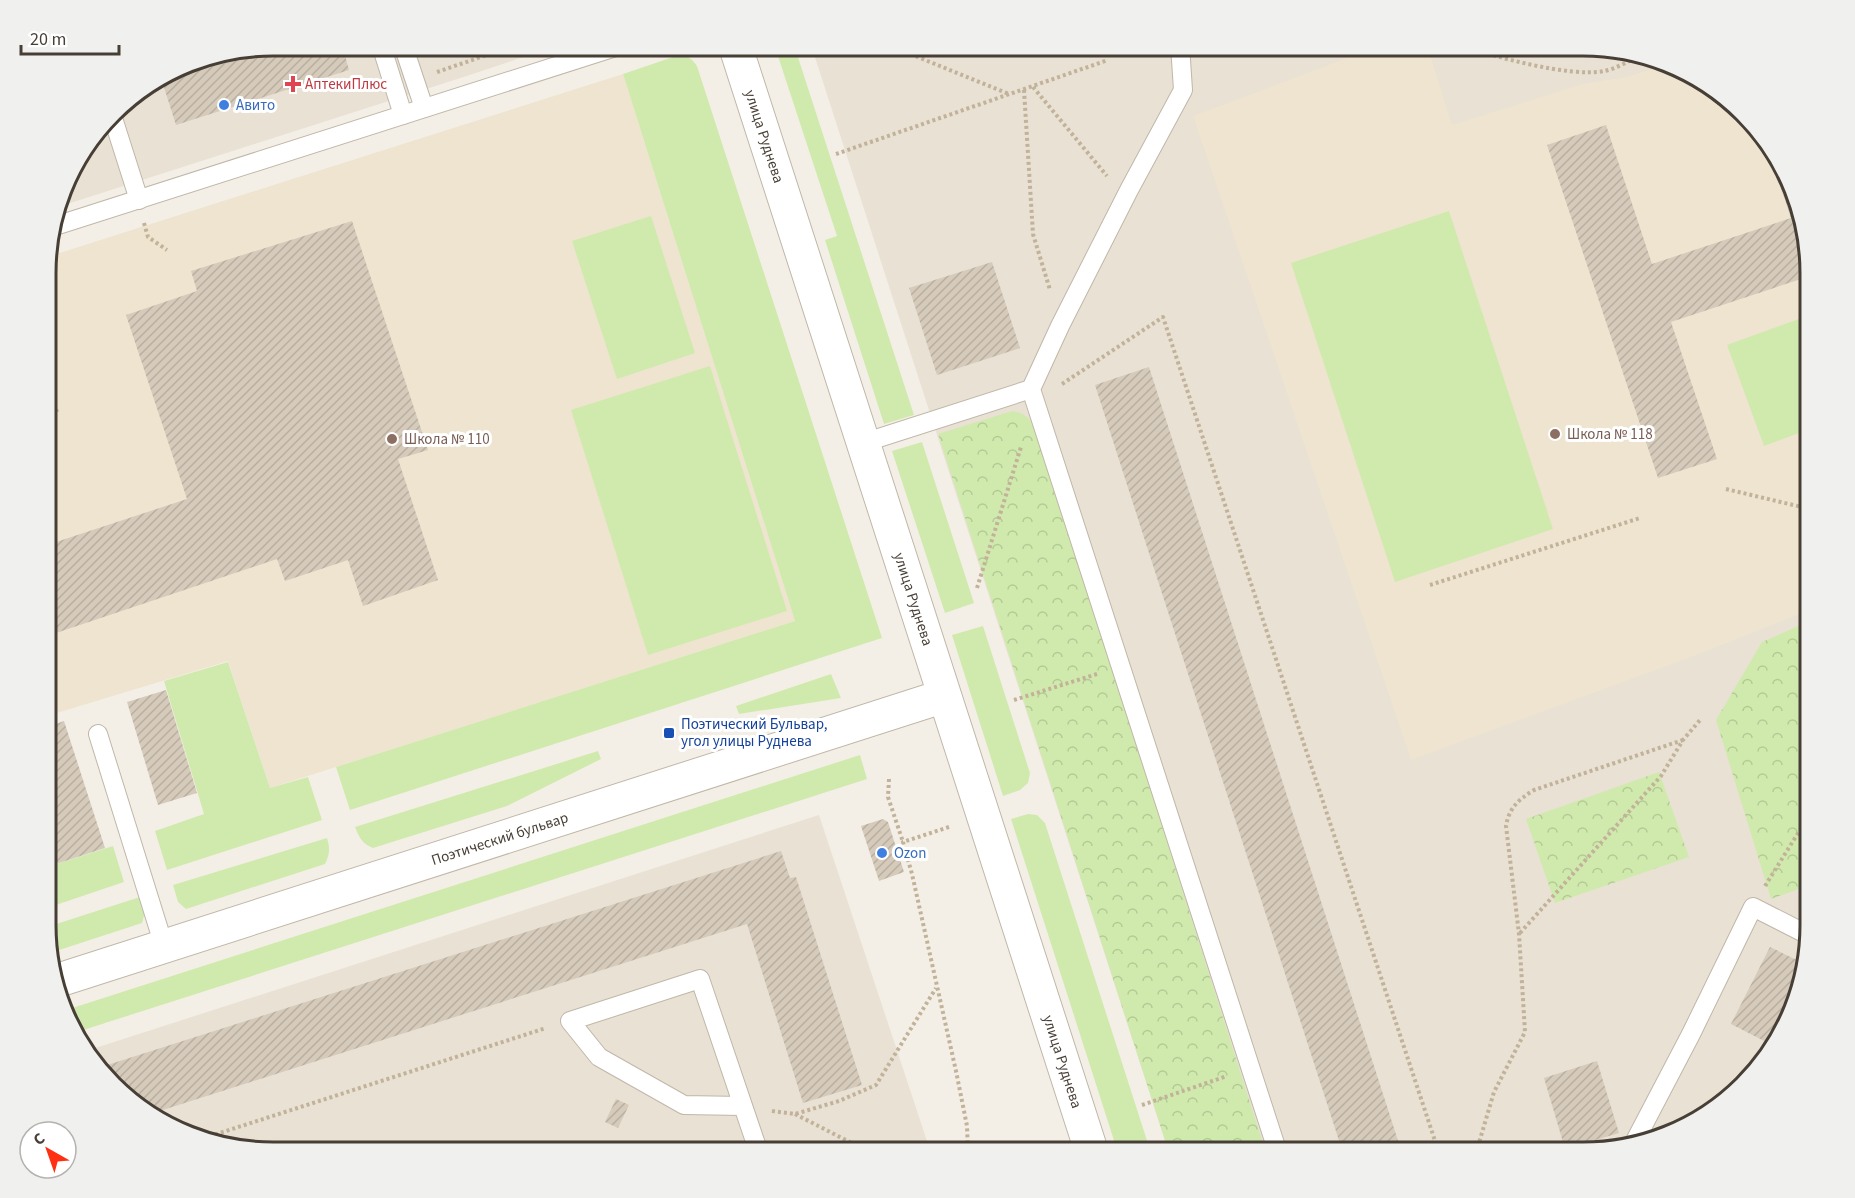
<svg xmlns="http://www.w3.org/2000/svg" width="1855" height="1198" font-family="'Source Sans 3',sans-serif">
<defs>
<pattern id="forest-crowns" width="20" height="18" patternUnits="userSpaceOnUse" patternTransform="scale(1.5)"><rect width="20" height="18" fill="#d0eaad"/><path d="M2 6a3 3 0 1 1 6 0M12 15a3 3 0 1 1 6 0" fill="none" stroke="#b4ca95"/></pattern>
<pattern id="building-hatch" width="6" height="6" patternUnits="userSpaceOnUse" patternTransform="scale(1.5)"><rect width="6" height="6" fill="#d6cbbb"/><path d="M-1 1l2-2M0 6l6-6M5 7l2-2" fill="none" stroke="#b9afa1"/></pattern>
</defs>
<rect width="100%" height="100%" fill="#f4efe6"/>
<g fill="#e8e1d4">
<polygon points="273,45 559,45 476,73 58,207 69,172 122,102 186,62"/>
<polygon points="811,45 1582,45 1655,57 1709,84 1810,258 1810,940 1798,998 1771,1052 1696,1123 1597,1153 1169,1153"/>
<polygon points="819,815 931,1153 273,1153 200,1141 146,1114 86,1051"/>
</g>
<g fill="#eee4d0">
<polygon points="1381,45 1427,45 1452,125 1582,84 1626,77 1669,64 1709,84 1780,159 1810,258 1810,610 1694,656 1411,760 1193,116"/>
<polygon points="623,74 795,621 270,788 228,661 47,716 47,257"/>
</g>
<g fill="#d0eaad">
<polygon points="780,45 794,45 914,415 884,424 825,240 837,236 775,47"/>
<path d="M679 55C688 55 692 59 697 66L882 638 350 810 336 767 795 621 623 74Z"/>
<polygon points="1449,211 1553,529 1395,582 1291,263"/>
<polygon points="651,216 695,353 617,379 572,241"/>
<polygon points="1807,316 1810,323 1810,429 1764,446 1727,345"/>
<polygon points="710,366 787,611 648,655 571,410"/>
<polygon points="922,442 974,603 945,613 892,451"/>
<polygon points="983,626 1030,773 1028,783 1020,790 1003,796 952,635"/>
<polygon points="228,662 270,788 308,777 322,820 167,870 155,831 204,814 164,681"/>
<polygon points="831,674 841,698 739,714 736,706"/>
<path d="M598 751 601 759 507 806 373 848C362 844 359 837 355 827Z"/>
<polygon points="860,755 867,779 74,1033 66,1010"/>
<polygon points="1028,814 1037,815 1045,823 1151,1153 1118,1153 1011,819"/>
<path d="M327 838C330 848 330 854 325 864L186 909 178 902 173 885Z"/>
<polygon points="113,846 124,882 47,908 47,867"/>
<polygon points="140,897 145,912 142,923 47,954 47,927"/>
</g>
<g fill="url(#forest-crowns)">
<path d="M1012 411C1025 413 1030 418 1036 430L1266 1153H1169L938 434Z"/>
<polygon points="1810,621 1810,885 1771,899 1716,720 1762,642"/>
<polygon points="1659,772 1689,857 1555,903 1526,819"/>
</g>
<g fill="url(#building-hatch)">
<polygon points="273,45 342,45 349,70 176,125 161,78 186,62"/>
<polygon points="1606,125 1652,264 1791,218 1767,146 1780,159 1810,258 1810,276 1671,322 1717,459 1658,478 1547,145"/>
<polygon points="352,221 428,450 398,459 438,580 363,606 348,560 285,581 277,559 47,636 47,545 187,499 126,315 197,291 191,271"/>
<polygon points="992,262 1020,348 937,375 909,288"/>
<polygon points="1149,367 1402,1153 1343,1153 1148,550 1095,385"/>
<polygon points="166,690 197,793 158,805 127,702"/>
<polygon points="64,721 105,848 47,867 47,727"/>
<polygon points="883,819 888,822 904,872 879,881 861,826"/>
<polygon points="781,851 790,878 796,877 862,1085 803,1103 747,924 147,1115 101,1067"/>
<polygon points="1770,947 1805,964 1798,998 1774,1046 1731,1024"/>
<polygon points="1597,1061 1619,1133 1565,1149 1544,1078"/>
<polygon points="616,1099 629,1105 618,1128 605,1122"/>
</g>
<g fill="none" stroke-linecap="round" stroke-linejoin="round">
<defs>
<g id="service">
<polyline points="381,45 403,115"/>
<polyline points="403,45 424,108"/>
<polyline points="1180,45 1183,90 1129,190 1060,326 1031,389 1278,1153"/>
<polyline points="112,115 139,200"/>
<polyline points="52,227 622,45"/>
<polyline points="863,443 1031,389"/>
<polyline points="98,734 164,946"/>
<polyline points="742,1106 684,1105 599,1057 570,1021 700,979 759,1153"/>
<polyline points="1635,1141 1691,1034 1753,907 1810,936"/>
</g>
<g id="minor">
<path id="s1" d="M735 45 1092 1153"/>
<path id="s2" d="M56 981 944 696"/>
</g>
</defs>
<use href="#service" stroke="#c0b7a8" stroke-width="20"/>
<use href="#minor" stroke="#c0b7a8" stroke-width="35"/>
<g stroke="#c2b299" stroke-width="4" stroke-dasharray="3 3" stroke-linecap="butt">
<polyline points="888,45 1009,94"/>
<path d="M1459 45C1492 56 1571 78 1604 71 1616 69 1630 60 1642 55"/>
<polyline points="437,72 516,45"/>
<polyline points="1033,87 1107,176"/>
<polyline points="1024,90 1033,234 1050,290"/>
<polyline points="836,154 1108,60"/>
<polyline points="144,223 148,237 167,250"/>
<polyline points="47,381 57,412"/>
<polyline points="1062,384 1163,317 1439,1153"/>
<polyline points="1726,489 1810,509"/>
<polyline points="1430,585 1640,518"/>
<polyline points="977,588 1021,447"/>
<polyline points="1014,700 1097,674"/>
<polyline points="889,779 888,797 903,842"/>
<polyline points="949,827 903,842 912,874 956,1071 967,1126 968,1153"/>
<polyline points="1765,886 1810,814"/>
<polyline points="1520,933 1661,776 1683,740 1700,720"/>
<polyline points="1142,1105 1227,1076"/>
<polyline points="772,1111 795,1114 839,1101 876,1085 936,988"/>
<polyline points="795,1114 871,1153"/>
<polyline points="198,1140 546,1028"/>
<path d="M1476 1153 1494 1092 1525 1032 1519 934 1506 826C1509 808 1518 800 1534 790L1683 740"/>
</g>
<use href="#service" stroke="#fff" stroke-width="18"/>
<use href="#minor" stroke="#fff" stroke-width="33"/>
</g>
<path fill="#e0444e" stroke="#fff" stroke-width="2" d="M290 75h6v6h6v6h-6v6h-6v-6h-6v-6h6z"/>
<g fill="#3f7fe0" stroke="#fff" stroke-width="2">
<circle cx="224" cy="105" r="6"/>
<circle cx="882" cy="853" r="6"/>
</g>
<g fill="#8d6e63" stroke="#fff" stroke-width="2">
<circle cx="1555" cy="434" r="6"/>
<circle cx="392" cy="439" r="6"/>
</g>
<rect fill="#1a4fb4" stroke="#fff" stroke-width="2" x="663" y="727" width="12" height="12" rx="3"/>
<g text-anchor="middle" stroke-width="6" stroke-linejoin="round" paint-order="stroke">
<g font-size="15" fill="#be3a42" stroke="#fff" text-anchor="start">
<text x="305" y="89">АптекиПлюс</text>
</g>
<g font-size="15" fill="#366cbe" stroke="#fff" text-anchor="start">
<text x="236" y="110">Авито</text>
<text x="894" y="858">Ozon</text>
</g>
<g font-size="15" fill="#473f35" stroke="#fff">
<text dy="5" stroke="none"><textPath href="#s1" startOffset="96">улица Руднева</textPath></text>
<text dy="5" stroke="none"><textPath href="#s1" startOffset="582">улица Руднева</textPath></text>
<text dy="5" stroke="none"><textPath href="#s2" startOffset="466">Поэтический бульвар</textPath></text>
<text dy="5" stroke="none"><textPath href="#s1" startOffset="1068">улица Руднева</textPath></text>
</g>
<g font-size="15" fill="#785e54" stroke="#fff" text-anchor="start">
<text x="1567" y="439">Школа № 118</text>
<text x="404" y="444">Школа № 110</text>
</g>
<g font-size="15" fill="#164399" stroke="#fff" text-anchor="start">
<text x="681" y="729">Поэтический Бульвар,<tspan x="681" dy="17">угол улицы Руднева</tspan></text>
</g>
</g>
<path d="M0 0H1855V1198H0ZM273 56H1583A217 217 0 0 1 1800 273V925A217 217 0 0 1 1583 1142H273A217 217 0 0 1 56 925V273A217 217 0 0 1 273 56Z" fill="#f0f0ef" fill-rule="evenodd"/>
<path fill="none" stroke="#473f35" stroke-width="3" d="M273 56H1583A217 217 0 0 1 1800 273V925A217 217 0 0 1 1583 1142H273A217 217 0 0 1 56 925V273A217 217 0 0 1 273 56Z"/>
<g transform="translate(48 1150) rotate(320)"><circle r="28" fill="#ffffff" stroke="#b5b2ae" stroke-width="1.5"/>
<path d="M0-4.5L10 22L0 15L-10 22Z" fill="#ff2f12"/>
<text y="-9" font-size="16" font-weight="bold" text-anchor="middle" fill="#473f35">С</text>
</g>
<path d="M21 45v9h98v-9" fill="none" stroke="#473f35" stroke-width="3"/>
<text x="30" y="45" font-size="18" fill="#473f35" stroke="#ffffff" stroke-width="4.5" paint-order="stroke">20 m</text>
</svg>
